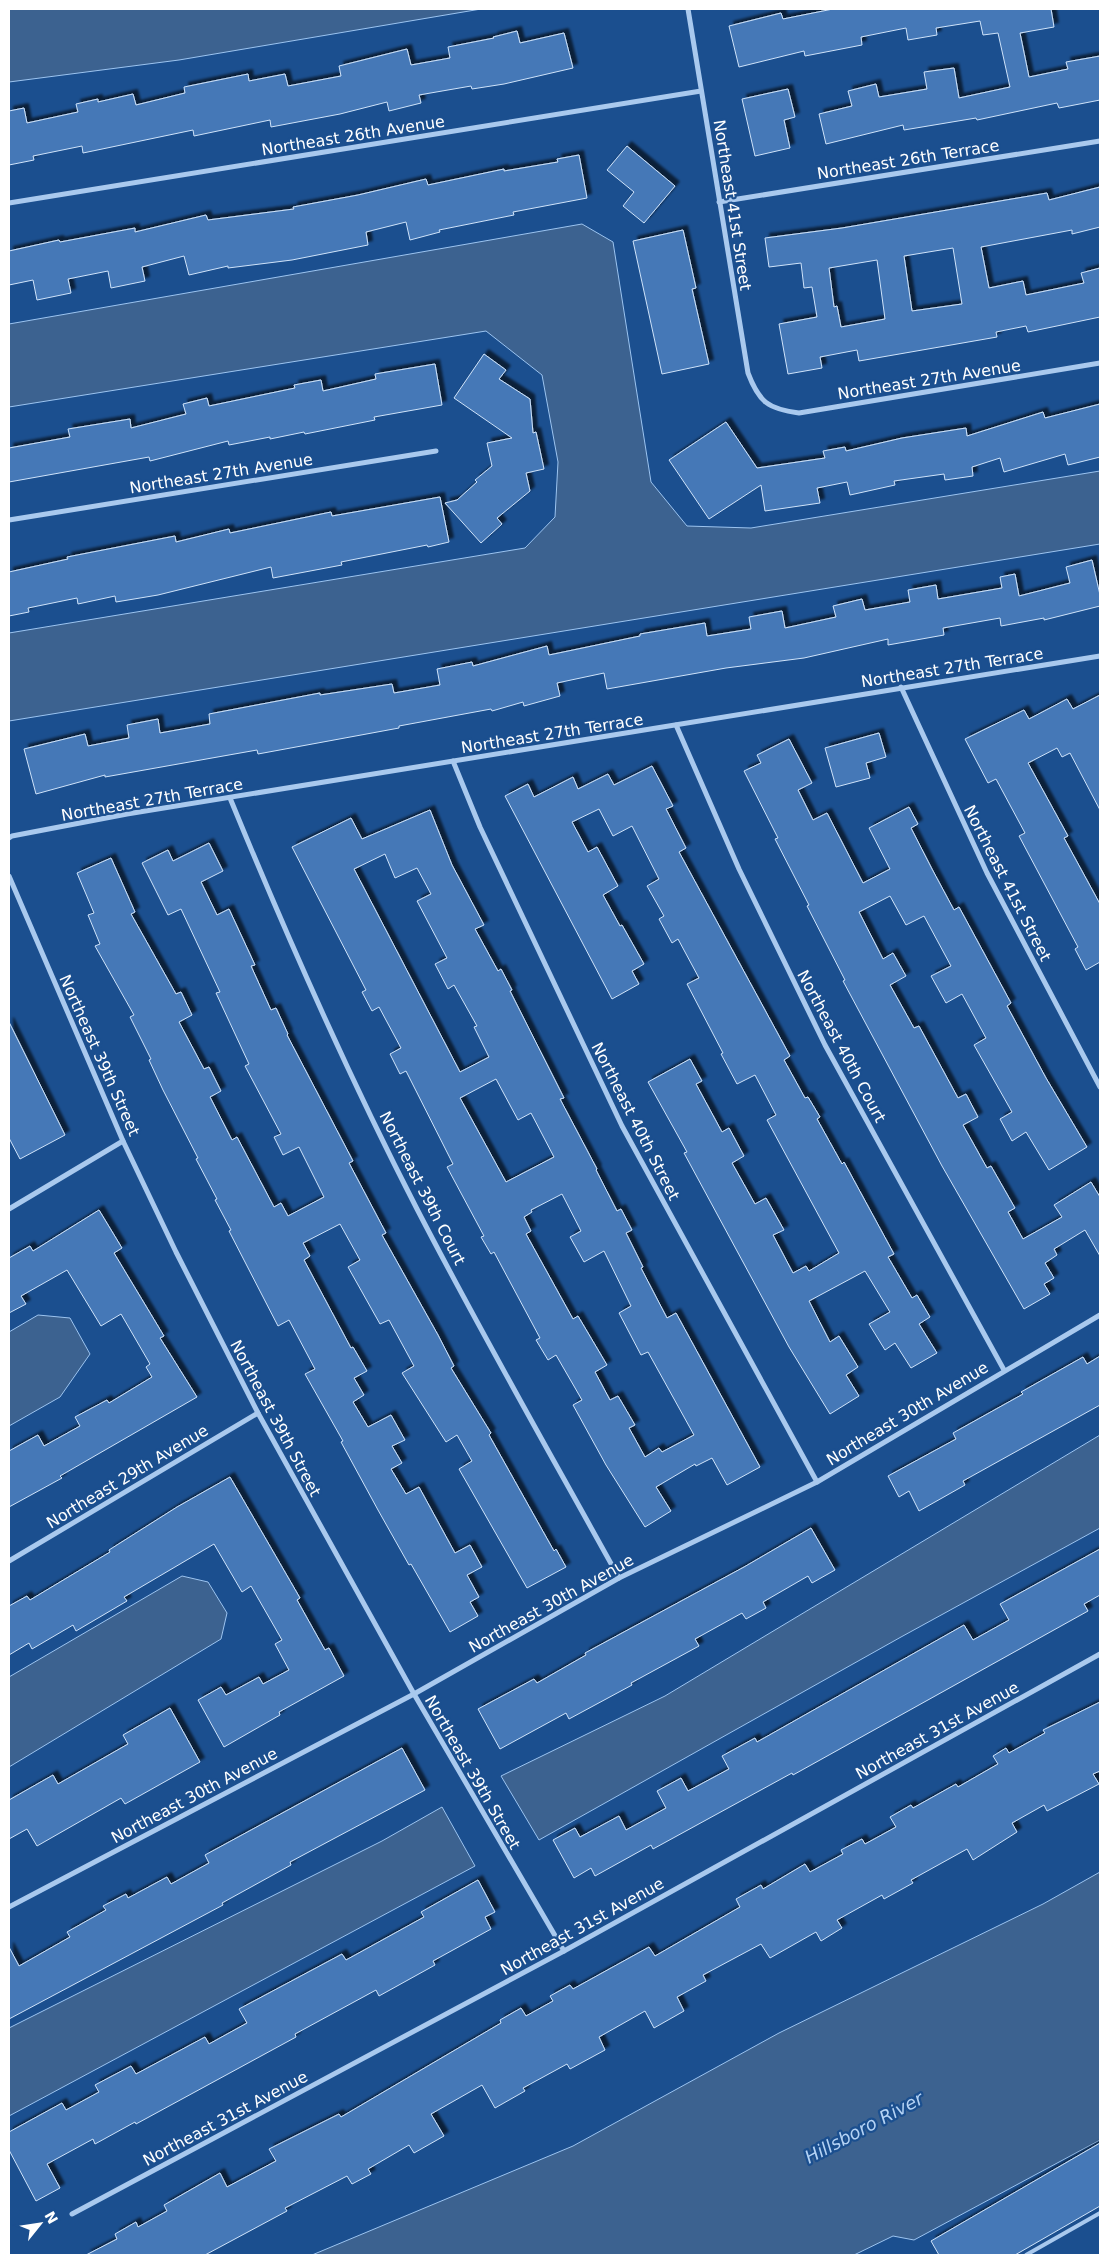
<svg xmlns="http://www.w3.org/2000/svg" width="1109" height="2264" font-family="'DejaVu Sans',sans-serif">
<defs>
<filter id="shadow"><feDropShadow dx="4.5" dy="-4.5" stdDeviation="1" flood-color="#0009"/></filter>
</defs>
<rect width="100%" height="100%" fill="#1b4f8f"/>
<g fill="#3c6290" stroke="#9cc4f0">
<polygon points="9,9 481,9 179,60 9,82"/>
<polygon points="582,224 613,242 651,482 687,526 751,528 1100,471 1100,544 9,721 9,633 525,548 555,517 558,462 542,375 486,331 9,407 9,324"/>
<polygon points="38,1315 70,1318 90,1354 60,1397 9,1426 9,1332"/>
<polygon points="1100,1435 1100,1528 901,1637 539,1840 501,1776 665,1696"/>
<polygon points="182,1576 208,1582 227,1613 221,1639 9,1767 9,1677"/>
<polygon points="442,1807 475,1866 9,2116 9,2028 382,1841"/>
<polygon points="1100,1872 1100,2140 914,2240 893,2236 854,2255 312,2255 573,2146 779,2033 1043,1904"/>
</g>
<g fill="#4478b7" stroke="#cfe3fa" fill-rule="evenodd" filter="url(#shadow)">
<polygon points="833,9 1051,9 1054,27 1020,33 1029,77 1068,69 1066,62 1100,56 1100,100 1059,108 1057,103 977,120 976,118 904,130 903,125 826,144 819,114 852,106 848,91 876,84 879,97 927,89 924,72 954,68 959,98 1010,87 998,33 983,35 980,21 936,28 937,35 908,40 906,28 861,37 862,45 805,56 804,51 739,67 729,26 781,13 783,19"/>
<polygon points="517,31 520,43 564,33 573,68 504,84 472,89 471,86 419,95 421,103 389,111 387,102 340,114 271,127 270,120 194,136 193,130 83,153 82,146 33,156 34,160 9,165 9,111 24,108 27,123 78,112 76,104 98,99 98,102 133,94 136,105 185,93 184,87 248,74 249,81 285,74 288,86 341,76 339,66 407,49 411,65 450,58 448,47 494,38 493,37"/>
<polygon points="788,89 795,117 784,120 790,148 755,156 742,99"/>
<polygon points="627,146 675,186 644,223 623,206 634,192 607,170"/>
<polygon points="579,155 587,198 513,212 514,215 439,230 440,232 410,240 406,222 366,232 368,245 292,260 228,268 228,266 189,275 184,256 142,267 145,281 111,288 108,271 68,279 71,293 37,300 33,280 9,285 9,251 59,240 60,242 135,228 135,232 206,215 208,220 294,209 293,207 358,195 426,179 428,185 504,169 504,171 558,162 557,159"/>
<path d="M1100 187V227L1072 234V230L981 247 989 288 1023 281 1026 295 1084 283 1081 273 1100 268V317L1028 332 1026 326 996 332 997 337 859 361 857 350 820 357 822 368 788 374 779 324 817 317 812 287 804 288 801 263 769 267 765 238 842 228 1047 193 1049 200ZM953 248 962 304 912 311 904 256ZM877 260 885 319 841 327 837 306 834 307 829 268Z"/>
<polygon points="683,230 696,288 692,289 709,364 662,374 633,241"/>
<polygon points="484,354 506,370 499,379 530,399 533,433 536,432 544,469 526,473 530,491 497,518 502,524 481,543 445,503 457,500 477,482 475,480 492,466 487,443 512,438 454,398"/>
<polygon points="435,364 442,405 374,417 375,420 305,434 304,432 270,439 270,437 229,445 228,441 150,461 149,457 9,482 9,448 70,437 68,429 130,419 131,428 186,414 183,404 207,398 209,406 295,388 294,385 321,380 323,391 376,379 375,374"/>
<polygon points="1100,404 1100,457 1068,465 1065,454 1004,472 1000,458 972,467 973,476 945,480 944,474 894,481 895,485 850,495 847,482 817,488 820,503 765,511 761,485 709,519 669,460 726,422 757,468 825,458 823,451 845,447 846,451 902,438 966,428 967,436 1043,412 1045,418"/>
<polygon points="440,497 449,542 428,547 427,545 341,562 342,565 273,578 271,567 158,595 116,602 115,596 78,604 77,598 28,608 29,612 9,616 9,572 68,559 67,557 175,536 176,542 229,529 230,533 331,512 332,516"/>
<polygon points="1092,560 1100,595 1100,606 1044,620 1044,618 1001,626 1000,618 943,628 944,635 888,645 888,639 804,658 726,668 607,689 604,673 557,683 560,696 524,706 523,702 492,711 491,709 399,726 399,728 258,754 257,750 105,777 105,775 36,794 24,749 85,734 88,746 129,738 127,725 158,719 160,733 210,724 209,714 320,693 320,695 392,684 394,693 440,685 437,669 472,662 473,666 547,646 549,655 640,636 640,634 705,623 707,636 751,629 749,617 782,611 785,628 836,617 833,606 862,599 865,610 910,602 908,590 936,585 938,599 1002,588 1000,577 1015,574 1019,596 1070,583 1066,567"/>
<polygon points="1100,695 1100,810 1070,753 1062,757 1057,748 1028,763 1068,836 1064,838 1100,904 1100,962 1086,970 1075,949 1078,947 1019,836 1025,833 996,779 988,783 965,739 1024,710 1029,719 1067,699 1073,709"/>
<polygon points="879,733 886,757 866,763 870,778 836,787 825,748"/>
<polygon points="789,739 812,783 798,790 813,820 827,813 863,883 890,869 869,828 909,807 918,824 911,828 932,869 954,910 959,907 1011,1003 1007,1006 1046,1078 1087,1147 1049,1170 1026,1132 1012,1141 1000,1119 1012,1112 974,1045 986,1038 962,994 946,1003 931,976 951,966 924,916 906,925 890,896 859,912 883,959 893,953 906,976 890,985 914,1028 919,1026 958,1098 966,1094 978,1117 963,1125 987,1168 991,1166 1015,1208 1008,1212 1023,1239 1062,1217 1054,1205 1091,1182 1100,1197 1100,1256 1085,1230 1054,1249 1057,1255 1045,1263 1054,1278 1044,1284 1050,1294 1024,1309 942,1166 843,981 845,980 807,906 809,905 775,839 778,838 744,771 761,763 757,755"/>
<polygon points="652,766 673,806 666,809 686,848 679,852 790,1056 784,1060 805,1098 808,1097 820,1117 817,1119 842,1164 844,1162 894,1254 888,1257 912,1298 917,1295 930,1317 919,1324 937,1353 911,1368 895,1343 885,1350 869,1324 890,1312 865,1271 809,1301 830,1342 839,1336 858,1367 846,1375 859,1396 830,1414 789,1347 684,1153 687,1152 648,1082 690,1059 702,1081 696,1084 722,1132 729,1128 744,1156 732,1163 755,1204 766,1198 784,1230 773,1235 793,1273 806,1266 809,1271 839,1253 767,1120 776,1115 755,1075 737,1084 721,1054 723,1053 687,984 699,978 678,939 672,943 659,919 664,916 647,886 659,879 632,826 613,836 599,809 572,822 588,852 597,847 618,886 603,895 620,926 622,925 644,964 632,971 639,984 612,999 505,796 528,784 534,797 573,777 578,789 608,774 614,785"/>
<path d="M430 810 452 865 484 925 475 929 498 971 501 969 512 990 510 991 564 1098 560 1099 597 1169 596 1170 617 1211 621 1209 632 1230 626 1233 643 1267 641 1268 667 1318 676 1313 760 1467 727 1485 712 1458 696 1466 695 1464 656 1487 671 1511 645 1527 606 1465 573 1405 582 1400 556 1355 548 1360 536 1340 540 1338 494 1252 491 1254 481 1237 484 1236 447 1167 453 1164 406 1071 400 1074 390 1054 401 1048 379 1007 372 1011 362 992 366 990 292 847 351 818 362 839ZM385 854 395 878 417 868 431 894 417 901 447 958 435 964 448 989 454 985 477 1026 474 1027 489 1057 460 1072 354 869ZM496 1079 518 1120 531 1113 554 1157 506 1182 460 1098ZM562 1194 581 1231 570 1237 584 1262 604 1251 631 1306 619 1313 641 1355 648 1352 694 1435 662 1452 659 1448 645 1457 629 1428 635 1425 618 1396 610 1400 595 1372 607 1365 578 1316 573 1319 526 1234 531 1231 524 1217 532 1212 531 1210Z"/>
<polygon points="209,843 223,871 201,882 217,915 229,909 255,965 251,966 271,1010 276,1008 288,1034 287,1035 353,1161 349,1163 386,1233 382,1235 438,1335 454,1366 451,1368 491,1433 489,1435 554,1551 556,1549 566,1567 527,1588 459,1469 472,1461 457,1435 446,1442 402,1373 414,1366 389,1320 380,1324 348,1267 360,1260 340,1224 303,1243 310,1256 304,1260 351,1348 353,1347 367,1371 354,1378 364,1395 353,1402 368,1427 391,1415 405,1440 392,1446 402,1463 391,1469 406,1494 419,1487 455,1553 470,1545 482,1567 467,1575 479,1597 470,1602 478,1616 450,1632 411,1564 409,1565 378,1510 341,1442 343,1441 305,1374 315,1369 289,1320 278,1326 229,1231 231,1230 215,1200 217,1199 196,1159 198,1158 163,1090 149,1060 151,1059 130,1017 134,1015 95,946 100,944 88,915 94,913 77,873 111,858 135,912 131,914 176,994 181,992 192,1015 179,1022 204,1069 209,1067 221,1091 210,1097 232,1140 237,1137 274,1207 281,1203 288,1216 324,1197 299,1147 283,1155 274,1137 281,1134 245,1066 249,1064 216,993 220,992 181,909 168,915 142,863 168,850 173,861"/>
<polygon points="9,1022 65,1135 20,1159 9,1138"/>
<polygon points="99,1210 122,1248 114,1253 164,1336 160,1338 197,1397 60,1476 62,1478 9,1507 9,1451 38,1435 44,1446 80,1426 75,1417 107,1400 109,1403 152,1377 146,1367 150,1364 121,1314 101,1326 67,1270 21,1296 26,1304 9,1313 9,1258 30,1246 33,1251"/>
<polygon points="1100,1356 1100,1405 963,1481 965,1485 919,1511 909,1491 899,1497 888,1476 956,1439 953,1433 1023,1394 1021,1392 1083,1357 1087,1364"/>
<polygon points="230,1477 300,1598 297,1600 325,1650 329,1648 344,1676 279,1712 280,1715 224,1747 198,1700 221,1687 226,1695 259,1677 263,1684 289,1670 275,1644 282,1640 251,1586 242,1592 214,1544 124,1597 127,1601 76,1631 73,1625 32,1649 29,1643 9,1655 9,1606 27,1596 30,1600 110,1552 109,1550 177,1507"/>
<polygon points="811,1528 835,1570 812,1583 808,1576 763,1602 766,1608 746,1619 742,1613 695,1639 699,1646 631,1683 632,1685 569,1719 566,1713 500,1749 478,1709 534,1679 537,1683 586,1655 585,1653 744,1567"/>
<polygon points="1100,1549 1100,1595 1084,1604 1088,1611 793,1775 792,1773 653,1849 651,1845 595,1876 591,1868 574,1878 553,1840 575,1828 580,1837 619,1816 626,1830 666,1808 657,1791 681,1778 688,1791 729,1769 722,1756 755,1738 757,1742 964,1625 973,1640 1009,1620 1000,1604"/>
<polygon points="1100,1702 1100,1771 1093,1774 1099,1784 1047,1811 1044,1805 1012,1823 1017,1832 973,1860 967,1849 911,1880 913,1883 884,1899 882,1895 837,1920 842,1928 821,1941 816,1932 770,1958 761,1944 703,1975 706,1981 677,1997 684,2011 654,2028 645,2011 599,2037 605,2050 570,2069 567,2064 523,2088 525,2091 495,2108 482,2085 431,2114 444,2136 414,2153 409,2145 368,2169 371,2174 352,2184 347,2176 285,2208 287,2211 205,2255 86,2255 117,2239 115,2234 136,2222 138,2227 167,2211 164,2205 220,2173 227,2187 276,2161 269,2149 339,2114 341,2117 501,2023 500,2020 521,2008 526,2016 553,2001 550,1996 570,1985 573,1989 649,1947 655,1956 740,1907 736,1899 761,1885 763,1889 805,1864 810,1872 843,1854 841,1850 862,1839 865,1844 896,1827 890,1817 911,1805 913,1808 956,1784 958,1787 998,1764 993,1756 1006,1748 1009,1753 1045,1733 1043,1730"/>
<polygon points="170,1708 200,1762 125,1804 121,1798 37,1846 27,1829 9,1839 9,1800 53,1775 58,1784 128,1744 123,1735"/>
<polygon points="402,1748 425,1790 290,1862 291,1865 222,1903 223,1905 9,2019 9,1947 19,1966 70,1937 67,1932 106,1910 103,1906 126,1894 128,1898 167,1877 171,1884 209,1863 205,1855"/>
<polygon points="478,1880 495,1912 485,1917 491,1929 433,1961 435,1965 379,1996 376,1990 295,2034 296,2037 136,2124 135,2122 95,2144 93,2139 47,2164 60,2188 36,2201 9,2150 9,2132 62,2103 66,2110 99,2092 95,2085 131,2066 136,2074 205,2037 209,2044 247,2023 239,2009 342,1954 346,1960 424,1917 421,1912"/>
<polygon points="1100,2143 1100,2206 1015,2255 939,2255 931,2241"/>
</g>
<g fill="none" stroke-linecap="round" stroke-linejoin="round">
<polyline stroke="#a9c9ee" stroke-width="4" points="1026,2255 1100,2213"/>
<g stroke="#a9c9ee" stroke-width="5">
<path d="M688 9 748 373C759 402 768 409 799 413L1100 363"/>
<polyline points="719,202 1100,141"/>
<polyline points="9,203 701,91"/>
<polyline points="9,520 436,451"/>
<polyline points="901,687 987,873 1100,1087"/>
<polyline points="676,725 739,869 825,1045 1004,1370"/>
<polyline points="453,761 480,827 622,1126 817,1482"/>
<path d="M230 798C287 937 348 1075 417 1209 481 1333 551 1455 619 1578"/>
<polyline points="9,838 12,836 127,814 1100,656"/>
<polyline points="9,876 123,1141 176,1252 258,1413 414,1694 564,1951"/>
<polyline points="9,1209 123,1141"/>
<polyline points="9,1561 258,1413"/>
<polyline points="9,1907 414,1694 619,1578 817,1482 1100,1315"/>
<polyline points="72,2214 564,1951 1100,1654"/>
</g>
</g>
<g text-anchor="middle" stroke-width="4.5" stroke-linejoin="round" paint-order="stroke">
<g font-size="16" fill="#fff" stroke="#1b4f8f">
<text transform="translate(353 135) rotate(-9)" y="6">Northeast 26th Avenue</text>
<text transform="translate(908 159) rotate(-9)" y="6">Northeast 26th Terrace</text>
<text transform="translate(733 205) rotate(81)" y="6">Northeast 41st Street</text>
<text transform="translate(929 379) rotate(-9)" y="6">Northeast 27th Avenue</text>
<text transform="translate(221 473) rotate(-9)" y="6">Northeast 27th Avenue</text>
<text transform="translate(952 667) rotate(-9)" y="6">Northeast 27th Terrace</text>
<text transform="translate(552 733) rotate(-9)" y="6">Northeast 27th Terrace</text>
<text transform="translate(152 799) rotate(-10)" y="6">Northeast 27th Terrace</text>
<text transform="translate(1008 883) rotate(63)" y="6">Northeast 41st Street</text>
<text transform="translate(842 1046) rotate(62)" y="6">Northeast 40th Court</text>
<text transform="translate(100 1055) rotate(66)" y="6">Northeast 39th Street</text>
<text transform="translate(636 1121) rotate(63)" y="6">Northeast 40th Street</text>
<text transform="translate(423 1188) rotate(63)" y="6">Northeast 39th Court</text>
<text transform="translate(907 1413) rotate(-31)" y="6">Northeast 30th Avenue</text>
<text transform="translate(276 1418) rotate(62)" y="6">Northeast 39th Street</text>
<text transform="translate(127 1476) rotate(-31)" y="6">Northeast 29th Avenue</text>
<text transform="translate(551 1603) rotate(-29)" y="6">Northeast 30th Avenue</text>
<text transform="translate(937 1730) rotate(-29)" y="6">Northeast 31st Avenue</text>
<text transform="translate(473 1772) rotate(60)" y="6">Northeast 39th Street</text>
<text transform="translate(194 1795) rotate(-28)" y="6">Northeast 30th Avenue</text>
<text transform="translate(582 1926) rotate(-29)" y="6">Northeast 31st Avenue</text>
<text transform="translate(225 2118) rotate(-28)" y="6">Northeast 31st Avenue</text>
</g>
<g font-size="18" font-style="italic" fill="#b5d3f5" stroke="#1b4f8f">
<text transform="translate(864 2128) rotate(-28)" y="6">Hillsboro River</text>
</g>
</g>
<rect width="1109" height="2264" fill="none" stroke="#ffffff" stroke-width="20"/>
<g transform="translate(40 2224) rotate(60)" stroke="#1b4f8f" stroke-width="4" paint-order="stroke">
<path d="M0-4L9 19L0 12L-9 19Z" fill="#ffffff"/>
<text y="-8" font-size="14" font-weight="bold" text-anchor="middle" fill="#ffffff">N</text>
</g>
</svg>
